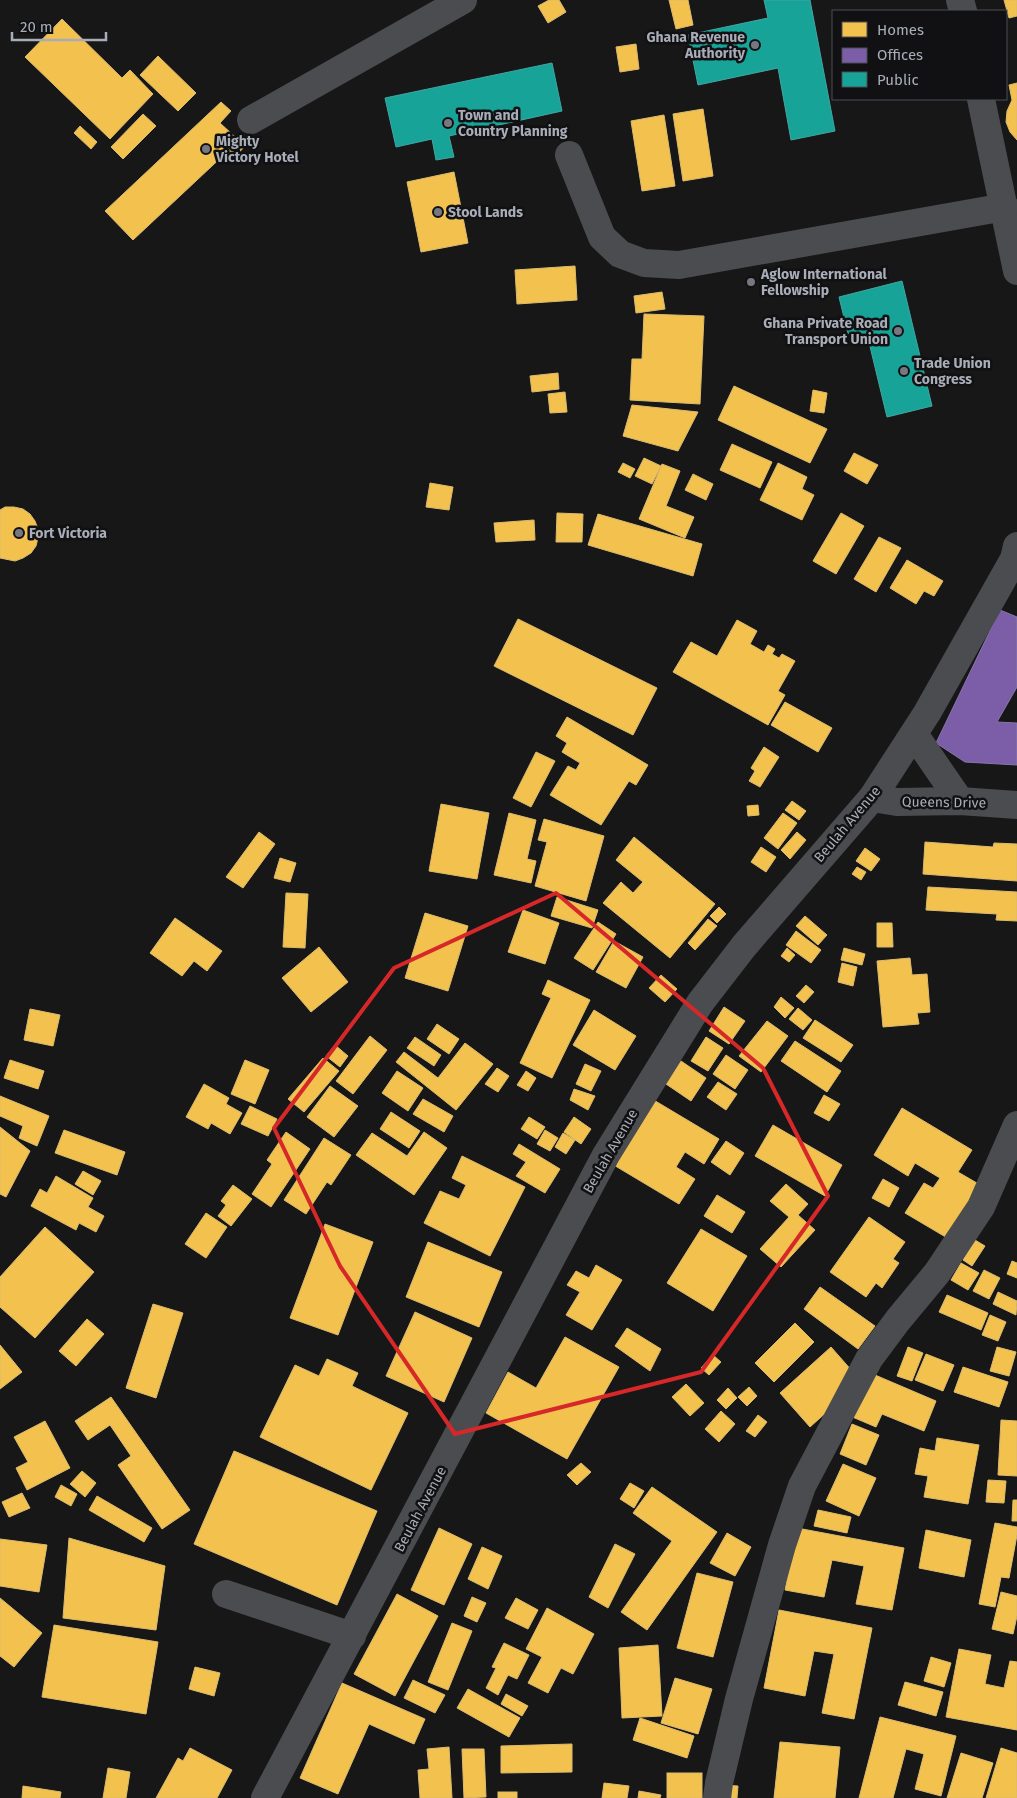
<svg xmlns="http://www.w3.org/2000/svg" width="1017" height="1798" font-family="'Fira Sans',sans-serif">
<rect width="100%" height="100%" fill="#171717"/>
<g fill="#f2c14e" stroke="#dcbb6e">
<polygon points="549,0 559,0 566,12 548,23 538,6"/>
<polygon points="669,0 688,0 693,25 676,29"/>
<polygon points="1004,0 1017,0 1017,16 1009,18"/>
<polygon points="62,19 122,78 130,70 153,94 110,139 25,57"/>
<polygon points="636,44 639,69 620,72 616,47"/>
<polygon points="158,56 196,93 178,111 140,75"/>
<polygon points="1017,83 1017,140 1010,132 1006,122 1007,111 1012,100 1009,85"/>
<polygon points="221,102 231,111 220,123 245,146 235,157 228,151 133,240 105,211"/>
<polygon points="703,109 713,176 683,181 673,114"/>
<polygon points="143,114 156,126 123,159 111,147"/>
<polygon points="664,115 675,186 642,191 631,121"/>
<polygon points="80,126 97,142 91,149 74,133"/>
<polygon points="454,172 468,243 421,252 407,182"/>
<polygon points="575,266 577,300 517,304 515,270"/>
<polygon points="662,292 665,309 636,313 634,296"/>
<polygon points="644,314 704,316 700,404 630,400 632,359 642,359"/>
<polygon points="558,373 559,389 532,392 530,376"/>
<polygon points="734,386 827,429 810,463 718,420"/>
<polygon points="813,390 827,393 824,413 810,411"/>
<polygon points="565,392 567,412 550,413 548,394"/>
<polygon points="632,405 698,412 678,451 623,436"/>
<polygon points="732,444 772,462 760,488 720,470"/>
<polygon points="854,453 878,465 867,484 844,471"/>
<polygon points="644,458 661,466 652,484 635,476"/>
<polygon points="623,463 635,469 630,478 618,472"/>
<polygon points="778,463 807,477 802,489 814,495 802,520 760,500"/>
<polygon points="662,464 680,471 666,506 694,517 685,538 639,519"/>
<polygon points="693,474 713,484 706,500 685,490"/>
<polygon points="430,483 453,487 449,510 426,507"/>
<polygon points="5,507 14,507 23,509 30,514 35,521 38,529 38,538 36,546 31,553 23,558 15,561 0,558 0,510"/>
<polygon points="557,513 583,514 582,542 556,542"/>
<polygon points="841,513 864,526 836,574 813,561"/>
<polygon points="598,514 702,544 693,576 588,545"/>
<polygon points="534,520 535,540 496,542 494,523"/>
<polygon points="879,537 901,548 876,592 854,579"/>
<polygon points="907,560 943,581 934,596 924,591 916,604 890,588"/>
<polygon points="518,619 657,688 633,735 494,666"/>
<polygon points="737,620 757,631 750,644 764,652 768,645 775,649 772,654 779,658 782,654 795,661 778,691 785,695 768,725 673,672 691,642 717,656"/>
<polygon points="785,702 832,728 818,752 771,725"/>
<polygon points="567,717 648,765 636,785 629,781 601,825 550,795 568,766 576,770 580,763 562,752 567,743 556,736"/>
<polygon points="764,747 779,757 760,787 749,781 755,771 751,768"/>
<polygon points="536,752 555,761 531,807 513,798"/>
<polygon points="792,801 806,811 799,820 785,810"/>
<polygon points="441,804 489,813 477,879 429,871"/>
<polygon points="758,805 759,815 748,816 747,806"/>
<polygon points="509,813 536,820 527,859 536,861 531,883 494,875"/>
<polygon points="783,813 797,823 778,849 764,838"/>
<polygon points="544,819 604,836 586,901 535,886 547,842 538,840"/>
<polygon points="259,832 275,844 243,888 226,877"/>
<polygon points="797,832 806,840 790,859 781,850"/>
<polygon points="634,837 715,904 670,958 603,903 621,882 633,893 643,882 616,860"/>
<polygon points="925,842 993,847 994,843 1017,844 1017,881 923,874"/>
<polygon points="761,847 776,857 766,872 751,862"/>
<polygon points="865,848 880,859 871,871 856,861"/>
<polygon points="280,858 296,863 290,882 274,878"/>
<polygon points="857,867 866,872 861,880 852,874"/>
<polygon points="928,887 1017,892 1017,921 996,920 997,914 926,910"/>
<polygon points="286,893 308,894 305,948 283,947"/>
<polygon points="557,897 598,910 592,928 551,916"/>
<polygon points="719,907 726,914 717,923 710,916"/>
<polygon points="523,910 559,923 545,964 508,952"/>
<polygon points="425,913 468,926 448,991 405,978"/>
<polygon points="805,916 827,935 818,945 796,926"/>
<polygon points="175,918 222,951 207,971 194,961 182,976 150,953"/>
<polygon points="708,919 717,926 695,950 688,943"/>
<polygon points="598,922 616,934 593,970 574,958"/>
<polygon points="877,923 892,923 893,947 877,947"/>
<polygon points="796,931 821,950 811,963 786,945"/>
<polygon points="614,941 643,957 626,988 596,972"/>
<polygon points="319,947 348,982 311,1012 282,978"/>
<polygon points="787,948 795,955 789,962 781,956"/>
<polygon points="844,948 865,954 862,965 841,960"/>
<polygon points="910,958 912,975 927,974 930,1012 917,1013 919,1024 883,1027 877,961"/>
<polygon points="842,963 857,967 853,986 838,982"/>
<polygon points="661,975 677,989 665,1002 649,988"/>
<polygon points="548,980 590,1000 552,1078 520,1063 551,998 542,994"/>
<polygon points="806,985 814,992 804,1003 796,996"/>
<polygon points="781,997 794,1008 785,1018 774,1007"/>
<polygon points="724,1007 745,1021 729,1044 709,1031"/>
<polygon points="798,1008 812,1020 803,1030 789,1019"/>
<polygon points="30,1009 60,1015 53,1046 24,1040"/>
<polygon points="594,1010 636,1036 615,1070 573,1045"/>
<polygon points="815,1020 853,1045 841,1062 803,1038"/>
<polygon points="767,1021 788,1036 761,1072 739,1056"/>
<polygon points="437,1024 459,1039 449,1054 427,1039"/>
<polygon points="370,1036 387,1050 353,1094 336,1081"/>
<polygon points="415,1037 441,1055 434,1066 407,1048"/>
<polygon points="706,1037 723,1048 708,1071 691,1061"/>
<polygon points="795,1041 841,1071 827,1092 781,1061"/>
<polygon points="465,1043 493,1064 456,1110 396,1062 404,1052 438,1078"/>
<polygon points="335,1045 348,1056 340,1067 326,1056"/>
<polygon points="726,1055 748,1070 735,1089 713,1074"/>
<polygon points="323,1058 339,1071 304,1112 288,1099"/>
<polygon points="10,1060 44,1071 38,1089 4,1078"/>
<polygon points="245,1060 269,1070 255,1104 231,1094"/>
<polygon points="681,1061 706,1078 691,1101 666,1084"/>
<polygon points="585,1064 601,1071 591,1091 576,1084"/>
<polygon points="497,1068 509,1076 498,1092 485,1084"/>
<polygon points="397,1071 423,1088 408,1111 382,1093"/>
<polygon points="526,1071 536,1078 528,1091 517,1085"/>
<polygon points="718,1082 737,1094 726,1110 707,1097"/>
<polygon points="204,1084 229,1098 226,1104 242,1113 230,1134 211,1123 208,1129 186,1117"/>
<polygon points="330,1086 358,1106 334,1137 307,1117"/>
<polygon points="574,1089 595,1096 588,1110 570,1100"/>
<polygon points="824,1095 840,1104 829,1121 814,1113"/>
<polygon points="0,1096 49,1116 37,1146 19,1138 23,1126 0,1116"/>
<polygon points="647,1096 719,1139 704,1164 685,1152 676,1167 695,1179 679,1204 607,1161"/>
<polygon points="423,1099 453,1116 444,1132 413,1114"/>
<polygon points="250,1106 277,1119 268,1136 241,1124"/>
<polygon points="902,1108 972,1150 958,1172 982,1186 949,1239 905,1213 924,1183 933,1188 940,1178 915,1163 908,1176 874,1155"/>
<polygon points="391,1112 420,1131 409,1148 380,1129"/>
<polygon points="529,1117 545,1127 537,1139 521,1129"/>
<polygon points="574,1117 591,1129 581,1144 564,1132"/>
<polygon points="773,1125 842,1165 825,1196 755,1156"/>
<polygon points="0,1127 30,1151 6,1197 0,1194"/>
<polygon points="64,1130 125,1152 117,1175 55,1153"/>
<polygon points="545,1130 558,1138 550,1151 537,1144"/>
<polygon points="286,1132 310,1149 271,1207 252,1194 272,1164 267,1160"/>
<polygon points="424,1132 447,1148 414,1195 356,1155 372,1133 407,1156"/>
<polygon points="563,1133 575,1140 566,1154 555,1147"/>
<polygon points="324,1138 351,1155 331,1185 327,1182 306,1214 284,1200"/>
<polygon points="726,1141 744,1153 730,1175 711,1162"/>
<polygon points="519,1144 560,1169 545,1193 516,1176 526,1162 513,1154"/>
<polygon points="462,1156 525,1187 490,1256 424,1223 440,1191 459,1199 466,1185 452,1178"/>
<polygon points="83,1171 101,1181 93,1195 75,1184"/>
<polygon points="56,1176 93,1198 88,1207 104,1216 96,1232 79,1223 76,1230 31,1206 40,1189 47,1193"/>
<polygon points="883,1179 899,1188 889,1207 872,1198"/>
<polygon points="786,1184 808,1204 798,1215 815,1230 781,1267 760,1249 789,1217 770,1201"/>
<polygon points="233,1185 252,1199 231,1226 218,1216 226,1205 221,1201"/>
<polygon points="717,1195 745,1212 732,1233 704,1216"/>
<polygon points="206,1213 227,1227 206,1258 185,1244"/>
<polygon points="869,1217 905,1242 893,1259 899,1263 882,1288 876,1283 866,1297 830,1272"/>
<polygon points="325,1224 373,1242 338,1335 290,1318"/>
<polygon points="45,1227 94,1272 35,1338 0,1307 0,1277"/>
<polygon points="701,1229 747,1256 713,1311 667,1283"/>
<polygon points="975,1240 985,1246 972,1266 963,1260"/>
<polygon points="428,1242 502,1272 479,1327 406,1297"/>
<polygon points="1012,1261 1017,1263 1017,1278 1007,1274"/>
<polygon points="961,1263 979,1273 968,1290 951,1280"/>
<polygon points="596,1265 622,1280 592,1330 566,1315 580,1292 567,1285 576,1271 589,1278"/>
<polygon points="984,1270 1000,1278 989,1299 973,1291"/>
<polygon points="820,1287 875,1326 858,1349 804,1309"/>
<polygon points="998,1292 1017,1301 1016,1315 993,1304"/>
<polygon points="947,1295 988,1313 981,1330 939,1312"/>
<polygon points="153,1304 183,1313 156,1398 126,1388"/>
<polygon points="415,1312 472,1338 444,1402 386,1376"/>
<polygon points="990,1315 1006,1322 998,1341 982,1335"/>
<polygon points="87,1319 104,1334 76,1366 59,1351"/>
<polygon points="795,1323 814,1342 774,1382 755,1363"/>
<polygon points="627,1328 661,1349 650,1371 615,1346"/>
<polygon points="565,1337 619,1367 567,1459 486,1413 508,1372 536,1388"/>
<polygon points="0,1345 22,1372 0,1389"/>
<polygon points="831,1347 853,1372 840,1384 848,1393 810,1427 780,1393"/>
<polygon points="908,1347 923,1353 912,1381 897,1376"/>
<polygon points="997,1347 1016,1352 1009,1376 990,1371"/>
<polygon points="926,1354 954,1365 943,1391 915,1380"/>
<polygon points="713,1355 721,1362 709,1375 701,1368"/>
<polygon points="327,1359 358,1373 352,1386 408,1413 371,1490 260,1437 295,1365 319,1376"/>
<polygon points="963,1367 1008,1382 999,1407 954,1392"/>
<polygon points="868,1372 936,1401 924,1431 882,1414 876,1427 850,1416"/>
<polygon points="686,1384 704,1403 690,1416 672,1397"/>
<polygon points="749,1387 757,1396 747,1406 738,1397"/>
<polygon points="728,1388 737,1398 726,1409 717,1400"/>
<polygon points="111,1397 190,1510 162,1529 118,1465 131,1456 110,1425 88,1440 75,1421"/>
<polygon points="721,1411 735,1424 719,1442 705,1429"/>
<polygon points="758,1415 767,1422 755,1437 746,1431"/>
<polygon points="1001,1420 1017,1421 1017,1476 998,1475"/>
<polygon points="45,1421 70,1468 27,1490 16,1468 28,1462 14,1437"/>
<polygon points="852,1424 879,1435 866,1465 840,1454"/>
<polygon points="937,1438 979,1445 968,1504 924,1497 928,1476 915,1474 920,1448 935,1451"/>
<polygon points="234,1451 377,1511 337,1605 194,1544"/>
<polygon points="581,1463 591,1472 577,1485 567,1475"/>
<polygon points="843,1464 876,1478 859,1516 826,1501"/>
<polygon points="82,1471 96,1483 85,1497 70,1484"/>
<polygon points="988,1480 1006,1481 1004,1503 986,1502"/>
<polygon points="630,1483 644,1491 634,1508 620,1499"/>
<polygon points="61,1485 77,1494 71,1506 55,1497"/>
<polygon points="652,1487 717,1532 647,1630 621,1612 672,1541 633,1513"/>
<polygon points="22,1493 30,1508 9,1517 2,1502"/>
<polygon points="97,1496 152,1528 144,1542 89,1510"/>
<polygon points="1013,1500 1017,1500 1017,1521 1012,1521"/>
<polygon points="818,1510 851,1517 847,1533 814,1526"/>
<polygon points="995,1523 1017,1527 1017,1535 1009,1578 1001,1577 995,1607 979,1604"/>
<polygon points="439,1528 472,1544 444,1605 411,1590"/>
<polygon points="797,1528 904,1548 892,1610 856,1604 864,1566 832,1560 824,1597 785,1590"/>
<polygon points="926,1530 971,1540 964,1577 919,1568"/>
<polygon points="727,1533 751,1547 735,1576 710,1563"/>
<polygon points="69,1538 165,1566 156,1630 63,1618"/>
<polygon points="0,1539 47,1545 39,1592 0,1586"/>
<polygon points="615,1544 635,1554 608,1608 589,1597"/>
<polygon points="482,1547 502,1556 488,1589 468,1579"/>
<polygon points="697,1573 733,1582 713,1657 677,1648"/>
<polygon points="1001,1592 1017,1596 1017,1616 1013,1634 992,1629"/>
<polygon points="397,1594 438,1616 395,1696 354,1674"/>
<polygon points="472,1597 486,1603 477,1622 464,1616"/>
<polygon points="0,1598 42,1633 14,1667 0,1656"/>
<polygon points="516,1598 538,1610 528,1629 505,1618"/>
<polygon points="547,1608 594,1634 573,1674 561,1668 548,1693 528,1683 542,1657 526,1649"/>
<polygon points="779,1610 872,1628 854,1719 822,1713 834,1654 814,1651 805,1696 764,1688"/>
<polygon points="452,1623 472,1631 448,1690 428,1682"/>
<polygon points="54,1625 158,1642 146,1714 42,1697"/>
<polygon points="504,1643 529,1655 517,1679 508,1675 498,1695 486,1688 496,1668 492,1667"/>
<polygon points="658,1645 662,1716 622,1718 619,1648"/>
<polygon points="959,1649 991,1655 985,1684 1004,1688 1010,1661 1017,1662 1017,1730 946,1717"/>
<polygon points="931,1657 951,1663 944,1687 924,1681"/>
<polygon points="195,1667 220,1673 214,1696 189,1689"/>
<polygon points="675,1678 712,1689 698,1734 661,1723"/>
<polygon points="413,1680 445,1695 435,1713 404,1698"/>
<polygon points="905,1682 943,1692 936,1716 898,1705"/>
<polygon points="342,1683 425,1719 414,1744 369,1724 338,1794 300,1778"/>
<polygon points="468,1689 520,1718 509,1737 457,1708"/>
<polygon points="506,1694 528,1706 522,1716 501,1704"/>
<polygon points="880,1717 956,1736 941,1796 915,1789 924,1754 906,1749 893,1798 859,1798"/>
<polygon points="640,1718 694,1736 687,1758 633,1740"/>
<polygon points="780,1742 840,1747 835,1798 774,1798"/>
<polygon points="572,1744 572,1772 501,1773 501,1746"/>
<polygon points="449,1747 452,1798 420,1798 418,1770 429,1769 427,1749"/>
<polygon points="190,1748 232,1770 217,1798 156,1798 178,1758 183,1761"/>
<polygon points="1001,1748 1017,1753 1017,1798 986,1798"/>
<polygon points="462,1749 484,1749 486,1797 464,1798"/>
<polygon points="961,1753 993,1763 982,1798 947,1798"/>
<polygon points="108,1768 130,1772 126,1798 103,1798"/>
<rect x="667" y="1773" width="35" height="25"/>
<polygon points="604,1783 629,1786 627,1798 602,1798"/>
<polygon points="722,1785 738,1786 737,1798 721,1798"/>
<polygon points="23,1786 61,1792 60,1798 22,1798"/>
<polygon points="639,1791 661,1795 660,1798 638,1798"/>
<rect x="498" y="1792" width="19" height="6"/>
</g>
<polygon fill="#7b5ea7" stroke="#8876ac" points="1000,610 1017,617 1017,687 997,722 1017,723 1017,765 965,762 936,743"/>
<g fill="#17a398" stroke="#42a6a2">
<polygon points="764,0 810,0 835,131 791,140 778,68 698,85 688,35 768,18"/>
<polygon points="552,63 562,111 449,136 454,157 436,160 432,139 396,147 385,98"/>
<polygon points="902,281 932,406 887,417 867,334 849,338 839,297"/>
</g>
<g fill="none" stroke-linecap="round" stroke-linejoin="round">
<g stroke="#4b4c50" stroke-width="28">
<polyline points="960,0 963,11"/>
<polyline points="981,99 1017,271"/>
<polyline points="251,120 463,0"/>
<polyline points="569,155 602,237 620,254 644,263 679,265 1005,207"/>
<polyline points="914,734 960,801"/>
<polyline points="872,798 897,802 960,801 1017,805"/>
<polyline points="226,1594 352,1636"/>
<polyline points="265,1798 606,1155 700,1003 744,946 872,798 927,713 1014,559 1017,546"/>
<polyline points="717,1798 719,1783 739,1699 782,1545 802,1486 869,1359 898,1320 937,1273 981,1207 1017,1125"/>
</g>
</g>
<path fill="none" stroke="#d62828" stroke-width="4" stroke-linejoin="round" d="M556 893 763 1068 828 1196 701 1372 455 1434 340 1266 274 1128 394 968Z"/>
<g fill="#757880" stroke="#111113" stroke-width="2">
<circle cx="755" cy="45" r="5"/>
<circle cx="448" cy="123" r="5"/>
<circle cx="206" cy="149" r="5"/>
<circle cx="438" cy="212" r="5"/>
<circle cx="751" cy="282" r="5"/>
<circle cx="898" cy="331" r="5"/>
<circle cx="904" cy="371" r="5"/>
<circle cx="19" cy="533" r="5"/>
</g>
<g text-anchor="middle" stroke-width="5" stroke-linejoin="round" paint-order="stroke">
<g font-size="14" font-weight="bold" fill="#a8adb8" stroke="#111113" text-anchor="start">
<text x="745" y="42" text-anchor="end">Ghana Revenue<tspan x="745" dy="16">Authority</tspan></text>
<text x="458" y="120">Town and<tspan x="458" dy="16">Country Planning</tspan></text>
<text x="216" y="146">Mighty<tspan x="216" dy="16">Victory Hotel</tspan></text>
<text x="448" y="217">Stool Lands</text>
<text x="761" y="279">Aglow International<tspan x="761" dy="16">Fellowship</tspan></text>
<text x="888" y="328" text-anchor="end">Ghana Private Road<tspan x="888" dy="16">Transport Union</tspan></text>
<text x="914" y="368">Trade Union<tspan x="914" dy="16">Congress</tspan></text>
<text x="29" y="538">Fort Victoria</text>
</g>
<g font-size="14" fill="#a8adb8" stroke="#111113">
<text transform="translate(944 802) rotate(1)" y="5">Queens Drive</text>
<text transform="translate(847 824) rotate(-50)" y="5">Beulah Avenue</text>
<text transform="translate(610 1151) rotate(-60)" y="5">Beulah Avenue</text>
<text transform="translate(420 1509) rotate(-62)" y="5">Beulah Avenue</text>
</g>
</g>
<rect x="832" y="10" width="175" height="90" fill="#111113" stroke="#4d4f55"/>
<rect x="842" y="22" width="25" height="15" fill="#f2c14e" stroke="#4d4f55"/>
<text x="877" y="35" font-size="15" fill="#a8adb8">Homes</text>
<rect x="842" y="48" width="25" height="15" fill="#7b5ea7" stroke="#4d4f55"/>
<text x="877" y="60" font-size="15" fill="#a8adb8">Offices</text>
<rect x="842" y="72" width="25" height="15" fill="#17a398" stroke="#4d4f55"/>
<text x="877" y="85" font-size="15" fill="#a8adb8">Public</text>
<path d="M12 32v8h94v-8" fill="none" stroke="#a8adb8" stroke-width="2.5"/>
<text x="20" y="32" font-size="15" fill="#a8adb8" stroke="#111113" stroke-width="4" paint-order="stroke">20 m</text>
</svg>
